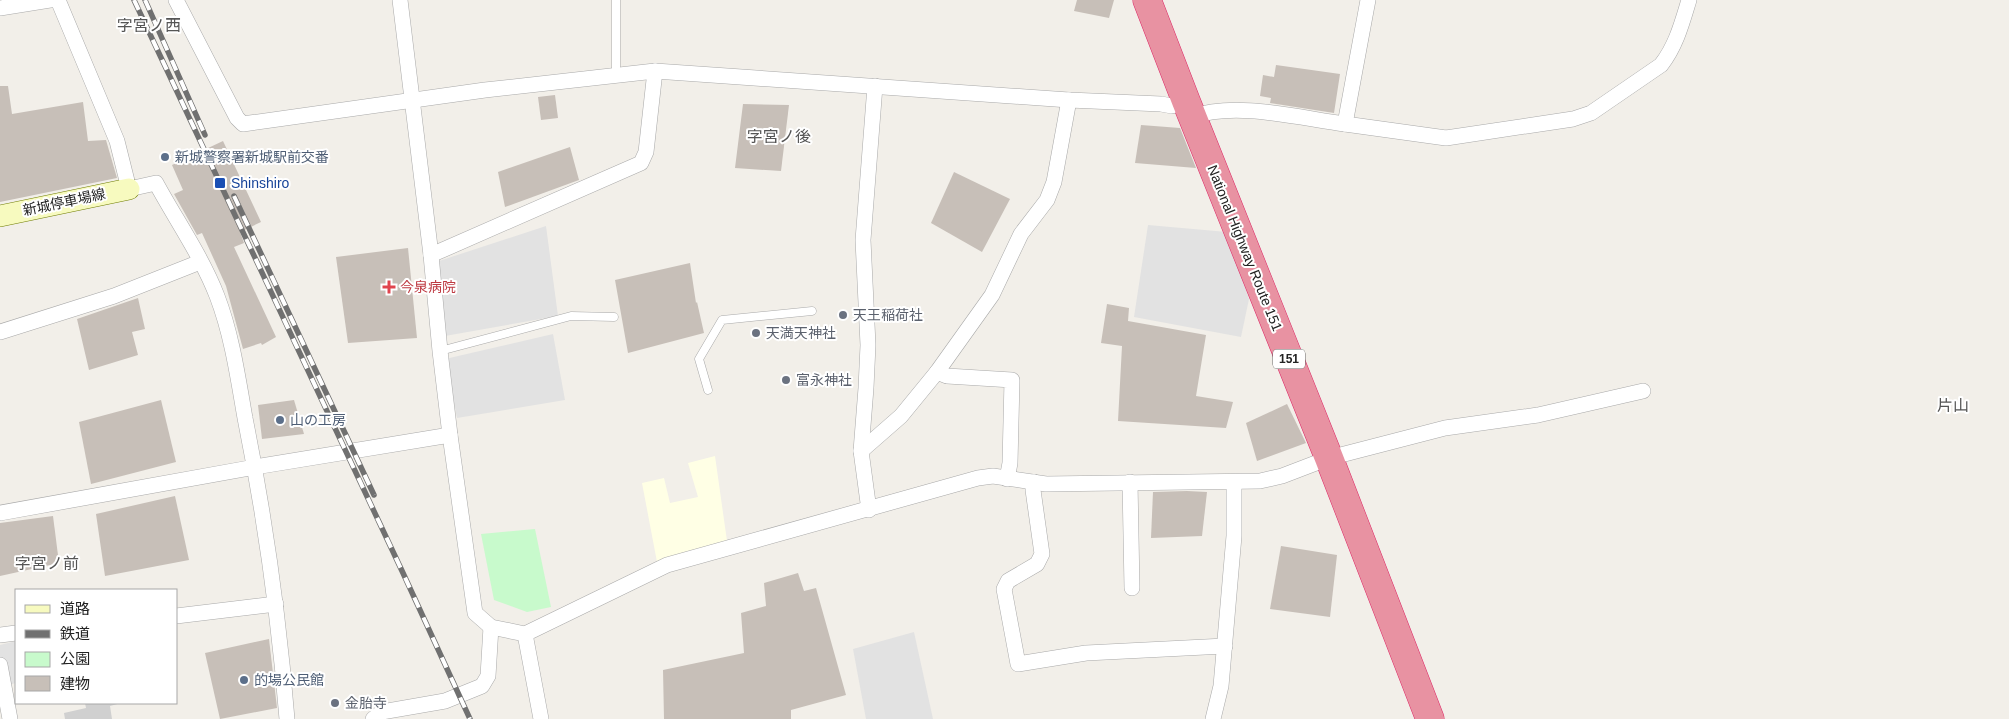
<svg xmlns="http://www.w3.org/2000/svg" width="2009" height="719" font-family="Helvetica,'Noto Sans JP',sans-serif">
<rect width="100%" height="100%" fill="#f2efe9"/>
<polygon fill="#ffffe5" points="715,456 727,541 657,562 642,483 664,478 670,503 698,497 688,463"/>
<polygon fill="#d0d0d0" points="85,703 121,703 110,706 112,719 65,719 64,713 86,708"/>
<polygon fill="#c8facc" points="535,529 551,607 527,612 494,600 481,534"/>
<g fill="#e2e2e2">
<polygon points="1148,225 1227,232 1249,299 1241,337 1134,317"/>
<polygon points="546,226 558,316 445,336 436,262"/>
<polygon points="553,334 565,400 457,418 445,359"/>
<polygon points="914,632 933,719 866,719 853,649"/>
<polygon points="16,641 16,683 4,686 0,665 0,645"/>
</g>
<g fill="#c7bfb8">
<polygon points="1077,0 1114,0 1109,18 1074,11"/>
<polygon points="1276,65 1340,74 1334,113 1270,103 1271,98 1260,96 1263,75 1274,77"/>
<polygon points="0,86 8,86 12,114 83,102 88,141 106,140 117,178 0,202"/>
<polygon points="555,95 558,118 541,120 538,97"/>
<polygon points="743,104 789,105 781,171 735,168"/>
<polygon points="1141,125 1180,128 1196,168 1135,163"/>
<polygon points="223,141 261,222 240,232 244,243 234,247 276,337 262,345 261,343 243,349 226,286 202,233 197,235 174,194 183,190 172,165"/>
<polygon points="570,147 579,180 505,207 498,172"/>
<polygon points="954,172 1010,199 982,252 931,223"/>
<polygon points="408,248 417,338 348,343 336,257"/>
<polygon points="690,263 696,303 697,302 704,333 628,353 615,280"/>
<polygon points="138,298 145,329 132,332 138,355 89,370 77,319"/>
<polygon points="1107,304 1129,308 1128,321 1206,335 1196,396 1233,402 1226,428 1118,421 1122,346 1101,343"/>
<polygon points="161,400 176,462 91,484 79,422"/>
<polygon points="294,400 304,434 262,439 258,405"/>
<polygon points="1287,404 1306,443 1257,461 1246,423"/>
<polygon points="1187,491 1207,492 1202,536 1151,538 1153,492"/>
<polygon points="175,496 189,560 105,576 96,514"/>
<polygon points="53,516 59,563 0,576 0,523"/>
<polygon points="1281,546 1337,555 1330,617 1270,609"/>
<polygon points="798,573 804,591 816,588 846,695 791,710 791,719 664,719 663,670 744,653 741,613 766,606 764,583"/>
<polygon points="269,639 277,708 220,719 205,653"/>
</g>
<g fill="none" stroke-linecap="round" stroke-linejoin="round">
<defs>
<g id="lane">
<polyline points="616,0 616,74"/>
<polyline points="440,351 571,316 614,317"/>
<polyline points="708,390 699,359 722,320 812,311"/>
</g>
<g id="street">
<path d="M58 0 117 141 129 189 156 183C176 220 202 257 217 296 232 335 238 378 245 418 265 518 279 618 287 719"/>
<polyline points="176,0 237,118 243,124 485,90 655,71 1069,100 1161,104 1172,106 1186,101"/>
<polyline points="400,0 431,255 440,351 450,435"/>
<polyline points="0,8 50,0"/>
<path d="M1192 117C1235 101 1299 118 1345 124L1368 0"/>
<path d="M1345 124 1446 138 1573 119 1591 113 1661 65C1676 46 1682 23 1689 0"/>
<polyline points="431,255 641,163 646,152 655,71"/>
<polyline points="0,332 114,296 200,262"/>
<polyline points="937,372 947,376 1012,380 1010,463 1007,479"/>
<polyline points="861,451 866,388 868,345 863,240 875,86"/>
<polyline points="1034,482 1033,490 1042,554 1037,564 1008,581 1004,589 1018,664 1086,653 1225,646"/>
<polyline points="1130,482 1132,588"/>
<polyline points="869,510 861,451 901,416 937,372 992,295 1021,234 1047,200 1054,182 1069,100"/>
<polyline points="0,513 255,467 450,435 475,613 491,627 525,634 667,565 978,478 993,476 1046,484 1260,481 1282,476 1329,458 1445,428 1538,415 1643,391"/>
<polyline points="176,616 276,604"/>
<polyline points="525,634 541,719"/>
<polyline points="0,635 16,633"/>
<polyline points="0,665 10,719"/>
<polyline points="373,719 382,712 445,701 482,686 488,676 491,627"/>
<polyline points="1213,719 1221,686 1234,536 1234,482"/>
</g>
<polyline id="secondary" points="0,216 129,189"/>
<polyline id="highway" points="1147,0 1186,101 1329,458 1430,719"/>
</defs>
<use href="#lane" stroke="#a9a9a9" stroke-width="9"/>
<use href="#street" stroke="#a9a9a9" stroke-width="16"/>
<use href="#secondary" stroke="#707d05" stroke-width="22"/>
<use href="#highway" stroke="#dc2a67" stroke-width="29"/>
<use href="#lane" stroke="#fff" stroke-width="8"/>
<use href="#street" stroke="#fff" stroke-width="15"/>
<use href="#secondary" stroke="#f7fabf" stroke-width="21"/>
<use href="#highway" stroke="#e892a2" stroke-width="28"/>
<defs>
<g id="rail">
<polyline points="134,0 403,573 470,719"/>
<polyline points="145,0 205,135"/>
<polyline points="234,196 374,495"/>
</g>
</defs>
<use href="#rail" stroke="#707070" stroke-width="5.5"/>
<use href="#rail" stroke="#fff" stroke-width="4" stroke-dasharray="11" stroke-linecap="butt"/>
</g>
<g fill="#5c6f8a" stroke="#fff" stroke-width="2">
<circle cx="165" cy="157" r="5"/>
<circle cx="280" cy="420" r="5"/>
<circle cx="244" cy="680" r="5"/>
</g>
<rect fill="#1a4fb4" stroke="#fff" stroke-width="2" x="214" y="177" width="12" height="12" rx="2.5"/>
<path fill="#e0444e" stroke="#fff" stroke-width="2" d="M386.5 279.5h5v5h5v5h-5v5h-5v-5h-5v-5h5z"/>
<g fill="#6b7280" stroke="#fff" stroke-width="2">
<circle cx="843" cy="315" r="5"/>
<circle cx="756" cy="333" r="5"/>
<circle cx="786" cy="380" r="5"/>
<circle cx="335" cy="703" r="5"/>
</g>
<g text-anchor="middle" stroke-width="4" stroke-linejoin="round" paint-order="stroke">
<rect fill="#fff" stroke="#646464" stroke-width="1" x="1273" y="349.5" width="32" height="19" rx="4"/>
<g font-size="12" font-weight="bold" fill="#222">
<text x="1289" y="363">151</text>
</g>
<g font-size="14" fill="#4e5e75" stroke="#fff" text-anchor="start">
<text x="175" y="162">新城警察署新城駅前交番</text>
<text x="290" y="425">山の工房</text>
<text x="254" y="685">的場公民館</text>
</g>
<g font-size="14" fill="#164399" stroke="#fff" text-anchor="start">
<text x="231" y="188">Shinshiro</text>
</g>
<g font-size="14" fill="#222" stroke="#fff">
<text transform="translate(64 202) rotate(-12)" y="5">新城停車場線</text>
<text transform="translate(1245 248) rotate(68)" y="5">National Highway Route 151</text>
</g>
<g font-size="14" fill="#be3a42" stroke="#fff" text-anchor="start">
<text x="400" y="292">今泉病院</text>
</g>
<g font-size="14" fill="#5b616d" stroke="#fff" text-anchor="start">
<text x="853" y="320">天王稲荷社</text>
<text x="766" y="338">天満天神社</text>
<text x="796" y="385">富永神社</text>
<text x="345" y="708">金胎寺</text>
</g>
<g font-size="16" fill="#555" stroke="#fff">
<text x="149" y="31">字宮ノ西</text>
<text x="779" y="142">字宮ノ後</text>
<text x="1953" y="411">片山</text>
<text x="47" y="569">字宮ノ前</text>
</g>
</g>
<rect x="15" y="589" width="162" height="115" fill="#ffffff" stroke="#a7a7a7"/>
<rect x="25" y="605" width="25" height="8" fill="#f7fabf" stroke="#a7a7a7"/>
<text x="60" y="614" font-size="15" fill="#222222">道路</text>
<rect x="25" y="630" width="25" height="8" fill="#707070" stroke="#a7a7a7"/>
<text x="60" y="639" font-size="15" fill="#222222">鉄道</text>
<rect x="25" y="652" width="25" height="15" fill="#c8facc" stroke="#a7a7a7"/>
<text x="60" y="664" font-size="15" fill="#222222">公園</text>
<rect x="25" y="676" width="25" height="15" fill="#c7bfb8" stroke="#a7a7a7"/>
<text x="60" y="689" font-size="15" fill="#222222">建物</text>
</svg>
